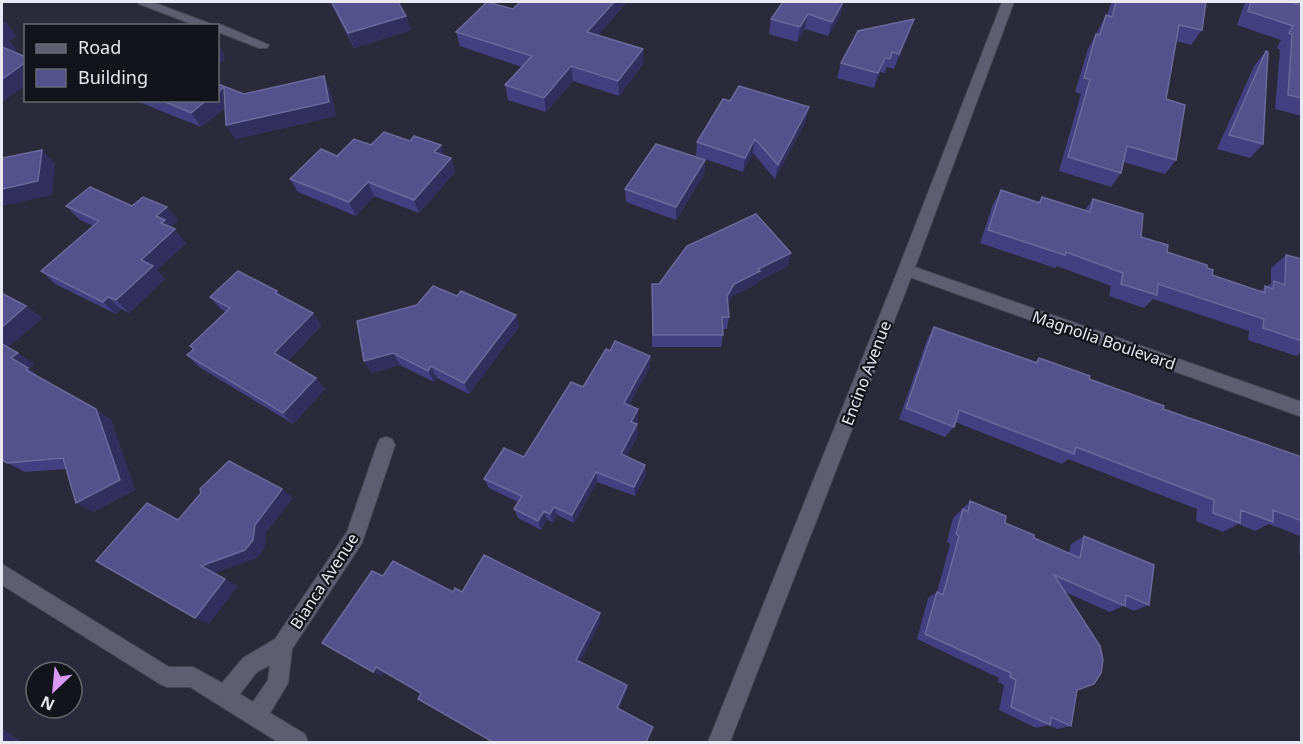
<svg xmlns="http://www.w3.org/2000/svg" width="1303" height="744" font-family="'Noto Sans',sans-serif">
<rect width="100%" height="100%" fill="#2a2a3a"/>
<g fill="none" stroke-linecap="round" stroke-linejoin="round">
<defs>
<g id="minor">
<polygon points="138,2 152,2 214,25 222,25 269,45 267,48 259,48 218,32 218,26 197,26 139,4"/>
<polygon points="906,264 1302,402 1302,417 901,274 898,270 901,266"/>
<path d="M386 437 392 439 395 445 362 543 292 649 288 683 270 713 305 734 308 742H278L190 687H167L160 684 2 585V564L169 667H193L222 683 243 658 275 639 347 532 377 445 380 439ZM270 665 268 680 253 702 240 694 257 672Z"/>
</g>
<polygon id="tertiary" points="1002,2 1014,2 914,270 730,742 708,742 898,270"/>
</defs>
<use href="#minor" stroke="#454653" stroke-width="2"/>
<use href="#tertiary" stroke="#454653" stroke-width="2"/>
<use href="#minor" fill="#5d5f71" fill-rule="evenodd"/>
<use href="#tertiary" fill="#5d5f71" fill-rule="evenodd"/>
</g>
<g fill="#433f80">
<polygon points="330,2 398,2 406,16 411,30 354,48"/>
<polygon points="520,2 627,2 598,35 644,63 619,96 573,81 546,112 508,100 505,85 522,67 460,46 456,32 513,9"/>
<polygon points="783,2 840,16 828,36 805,29 797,42 769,34 771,19"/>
<polygon points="1112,2 1206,2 1202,30 1191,45 1176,41 1166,99 1176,160 1165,174 1123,162 1121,173 1111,187 1059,171 1081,94 1075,92 1088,49 1106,15 1107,16 1110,6"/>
<polygon points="1246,2 1290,2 1298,4 1300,2 1302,2 1302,116 1275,109 1280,50 1277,48 1281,40 1237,25 1244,5"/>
<polygon points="909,34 894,69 887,67 885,73 880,72 874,88 837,78 841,63"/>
<polygon points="1266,51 1263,144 1250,158 1217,149 1254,66"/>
<polygon points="331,91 336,116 235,139 225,108 201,127 139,102 138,100 218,100 244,94"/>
<polygon points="730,101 806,121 775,179 753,153 743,172 696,156 697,142"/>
<polygon points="371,145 444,155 451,158 455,172 419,213 374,196 356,216 298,192 290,179 337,156"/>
<polygon points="705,160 704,174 676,220 626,202 625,189"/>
<polygon points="1001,190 1038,202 1042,197 1085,210 1093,199 1141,237 1167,252 1207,268 1212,275 1260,291 1271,283 1271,268 1286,255 1302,259 1302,352 1296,356 1248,340 1249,331 1153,299 1144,308 1109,296 1111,286 1057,266 1055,268 980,243 993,204"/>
<polygon points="66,206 132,206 178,220 171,227 186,243 157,270 165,279 129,313 121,309 116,314 55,284 41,271 94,226 80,220"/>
<polygon points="788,266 758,281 757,284 732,296 728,304 729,317 727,329 723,329 723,335 721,347 652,347 652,284"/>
<polygon points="277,291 282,297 313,313 321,326 288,361 316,378 325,389 293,424 199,367 187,355 193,349 190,346 226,312 221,309 210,297"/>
<polygon points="2,296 26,306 42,318 8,347 34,364 29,369 44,380 96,409 111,420 135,490 93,512 66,469 25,472 2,460"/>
<polygon points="457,296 516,315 519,327 469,394 437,378 434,382 400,365 371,373"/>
<polygon points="934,327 1035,362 1039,358 1089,379 1163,409 1302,457 1302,555 1299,554 1300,536 1269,524 1255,531 1238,524 1223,532 1196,521 1197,509 1068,459 1062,464 955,422 954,427 945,437 899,419 927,340"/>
<polygon points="610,351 650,356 650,367 629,405 638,420 636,424 637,424 638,435 626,457 645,465 646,475 635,496 597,482 574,523 557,515 553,523 547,519 541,530 518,518 514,509 518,502 489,488 484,479 524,457 583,387"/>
<polygon points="970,501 1005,523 1034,538 1069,553 1071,544 1084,536 1149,605 1134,611 1123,606 1110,612 1065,592 1077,690 1071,726 1057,729 1048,725 1036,728 999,710 1004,685 998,682 999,678 917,639 928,598 937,592 950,544 947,542 953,518"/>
</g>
<g fill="#322f5f">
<polygon points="614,2 627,2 589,46 587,32"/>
<polygon points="844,2 840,16 828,36 832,22"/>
<polygon points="808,14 805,29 797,42 800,27"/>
<polygon points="406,16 411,30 354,48 348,33"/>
<polygon points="914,19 909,34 894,69 899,54"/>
<polygon points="5,21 17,36 10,41 17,50 4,58 2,55 2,24"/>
<polygon points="218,43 226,58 218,65"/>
<polygon points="643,49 644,63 619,96 618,81"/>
<polygon points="885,58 880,72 874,88 878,73"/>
<polygon points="26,62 26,85 2,102 2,79"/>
<polygon points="571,66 573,81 546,112 544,98"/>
<polygon points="324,76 331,91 336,116 235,139 226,125"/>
<polygon points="224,87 232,102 201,127 191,113 207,100 218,100 218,92"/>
<polygon points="809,107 806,121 775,179 778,165"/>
<polygon points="755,139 753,153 743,172 745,158"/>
<polygon points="441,145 445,159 434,152"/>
<polygon points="42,150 55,164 52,195 2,206 2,189"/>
<polygon points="451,158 455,172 419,213 414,200"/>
<polygon points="705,160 704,174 676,220 676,207"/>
<polygon points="368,182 374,196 356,216 349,202"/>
<polygon points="167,207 178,220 171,227 175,229 186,243 157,270 165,279 129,313 116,300 141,260 156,216"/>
<polygon points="791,253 788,266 758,281 757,284 732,296 725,309 727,296 734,284 758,269"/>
<polygon points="108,297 121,309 116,314 103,302"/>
<polygon points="26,306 42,318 6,349 2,346 2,327"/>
<polygon points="313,313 321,326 284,365 274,353"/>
<polygon points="516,315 519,327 469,394 464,383"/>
<polygon points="18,353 34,364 29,369 44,380 43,381 11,358"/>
<polygon points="393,353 400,365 371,373 364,361"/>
<polygon points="650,356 650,367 624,414 624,403"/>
<polygon points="431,366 437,378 434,382 428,371"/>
<polygon points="316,378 325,389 293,424 283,413"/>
<polygon points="96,409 111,420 135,490 93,512 76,503"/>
<polygon points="638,409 638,420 632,432 631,422"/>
<polygon points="637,424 638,435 622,464 621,454"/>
<polygon points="645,465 646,475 635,496 634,487"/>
<polygon points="596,472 597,482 574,523 572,515"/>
<polygon points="282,489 293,498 266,533 265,548 257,558 215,573 238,586 209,624 195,618 201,566"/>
<polygon points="554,507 557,515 553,523 550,514"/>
<polygon points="544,511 547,519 541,530 538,521"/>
<polygon points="600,613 601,620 579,665 576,660"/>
<polygon points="376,667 385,672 382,676 373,672"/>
<polygon points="627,685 628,689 618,711 617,708"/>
<polygon points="2,728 22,742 3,742 2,741"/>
</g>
<g fill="#55518c" stroke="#6c699c" stroke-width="1.5">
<polygon points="332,2 398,2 406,16 348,33"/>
<polygon points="487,2 513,9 520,2 614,2 587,32 643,49 618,81 571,66 544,98 505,85 532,56 456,32"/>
<polygon points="783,2 843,2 832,22 808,14 800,27 771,19"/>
<polygon points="1116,2 1206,2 1202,30 1179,25 1166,99 1185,105 1176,160 1127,146 1121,173 1068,157 1090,79 1084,78 1096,34 1100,35 1106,15 1112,17"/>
<polygon points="1251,2 1290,2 1302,5 1302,98 1288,95 1292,35 1289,33 1293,26 1248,11"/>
<polygon points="914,19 899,54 892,52 890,59 885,58 878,73 841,63 858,31"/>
<polygon points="2,47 26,57 26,62 2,79"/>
<polygon points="1266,51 1268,52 1263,144 1229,135"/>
<polygon points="324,76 329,102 226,125 224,87 218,92 218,84 244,94"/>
<polygon points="739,86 809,107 778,165 755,139 745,158 697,142 723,99 730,101"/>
<polygon points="161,100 207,100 191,113"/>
<polygon points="384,132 410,141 414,136 441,145 434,152 451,158 414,200 368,182 349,202 290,179 321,149 337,156 354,139 371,145"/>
<polygon points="656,144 705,160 676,207 625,189"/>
<polygon points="42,150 38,181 2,189 2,158"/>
<polygon points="90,187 132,206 143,197 167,207 156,216 165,220 161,223 175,229 141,260 153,266 116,300 108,297 103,302 41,271 99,221 66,206"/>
<polygon points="1001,190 1040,203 1042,197 1090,212 1093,199 1143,214 1141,237 1168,245 1167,252 1207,265 1207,268 1213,270 1212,275 1265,293 1265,286 1273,289 1274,281 1285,285 1286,255 1302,259 1302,341 1263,328 1264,319 1158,284 1157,295 1121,284 1123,273 1066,252 1065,255 988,230"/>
<polygon points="756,214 791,253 758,269 760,271 734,284 727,296 729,317 722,317 723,335 653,335 652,284 659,284 687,246"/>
<polygon points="238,271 277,291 275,293 313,313 274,353 316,378 283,413 187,355 194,349 190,346 230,308 210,297"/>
<polygon points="433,286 457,296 461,291 516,315 464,383 431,366 428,371 393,353 364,361 357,321 417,305"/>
<polygon points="3,294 26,306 2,327 2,296"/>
<polygon points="934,327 1037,363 1039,358 1090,376 1089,379 1164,406 1163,409 1302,457 1302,521 1273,510 1273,522 1241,510 1240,523 1213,513 1214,500 1076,447 1074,454 959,410 954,427 906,408"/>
<polygon points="615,341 650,356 624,403 638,409 631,422 637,424 621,454 645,465 634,487 596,472 572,515 554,507 550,514 544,511 538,521 514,509 522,496 484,479 504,448 524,457 571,382 583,387 606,349 610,351"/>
<polygon points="2,344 18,353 11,358 28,368 26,370 96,409 120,480 76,503 63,458 7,463 2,460"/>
<polygon points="229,461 282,489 255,525 253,540 245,550 201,566 225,579 195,618 96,561 147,503 178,520 201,493 200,489"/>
<polygon points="970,501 1006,516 1005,523 1034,535 1034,538 1080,558 1084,536 1154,565 1149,605 1126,595 1125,606 1054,575 1100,646 1103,660 1101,673 1094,684 1077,690 1071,726 1051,717 1050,725 1011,707 1016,680 1010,677 1011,673 925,634 937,592 943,595 959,536 956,534 963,509 968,512"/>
<polygon points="484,555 600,613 576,660 627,685 617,708 653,727 646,742 493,742 418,699 421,693 376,667 373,672 322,643 372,571 383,576 393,561 453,592 455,588 462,592"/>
</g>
<g text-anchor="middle" stroke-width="4.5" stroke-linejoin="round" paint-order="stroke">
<g font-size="16" fill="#e7e8f2" stroke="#13141b">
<text transform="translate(1104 340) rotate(19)" y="6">Magnolia Boulevard</text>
<text transform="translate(866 373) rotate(-69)" y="6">Encino Avenue</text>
<text transform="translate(324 581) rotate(-57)" y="6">Bianca Avenue</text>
</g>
</g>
<rect width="1303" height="744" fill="none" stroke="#e7e8f2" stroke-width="6"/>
<rect x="24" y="24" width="195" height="78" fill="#13141b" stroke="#686971" stroke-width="1.5"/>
<rect x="36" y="44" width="30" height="9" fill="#5d5f71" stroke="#686971" stroke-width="1.5"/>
<text x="78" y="54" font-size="18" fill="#e7e8f2">Road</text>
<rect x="36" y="69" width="30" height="18" fill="#55518c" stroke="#686971" stroke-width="1.5"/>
<text x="78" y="84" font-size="18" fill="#e7e8f2">Building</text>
<g transform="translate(54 690) rotate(206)"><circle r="28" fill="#13141b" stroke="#686971" stroke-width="1.5"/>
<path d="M0-4.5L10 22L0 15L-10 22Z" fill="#d99af7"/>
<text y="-9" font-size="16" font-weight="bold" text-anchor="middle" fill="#e7e8f2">N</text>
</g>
</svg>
